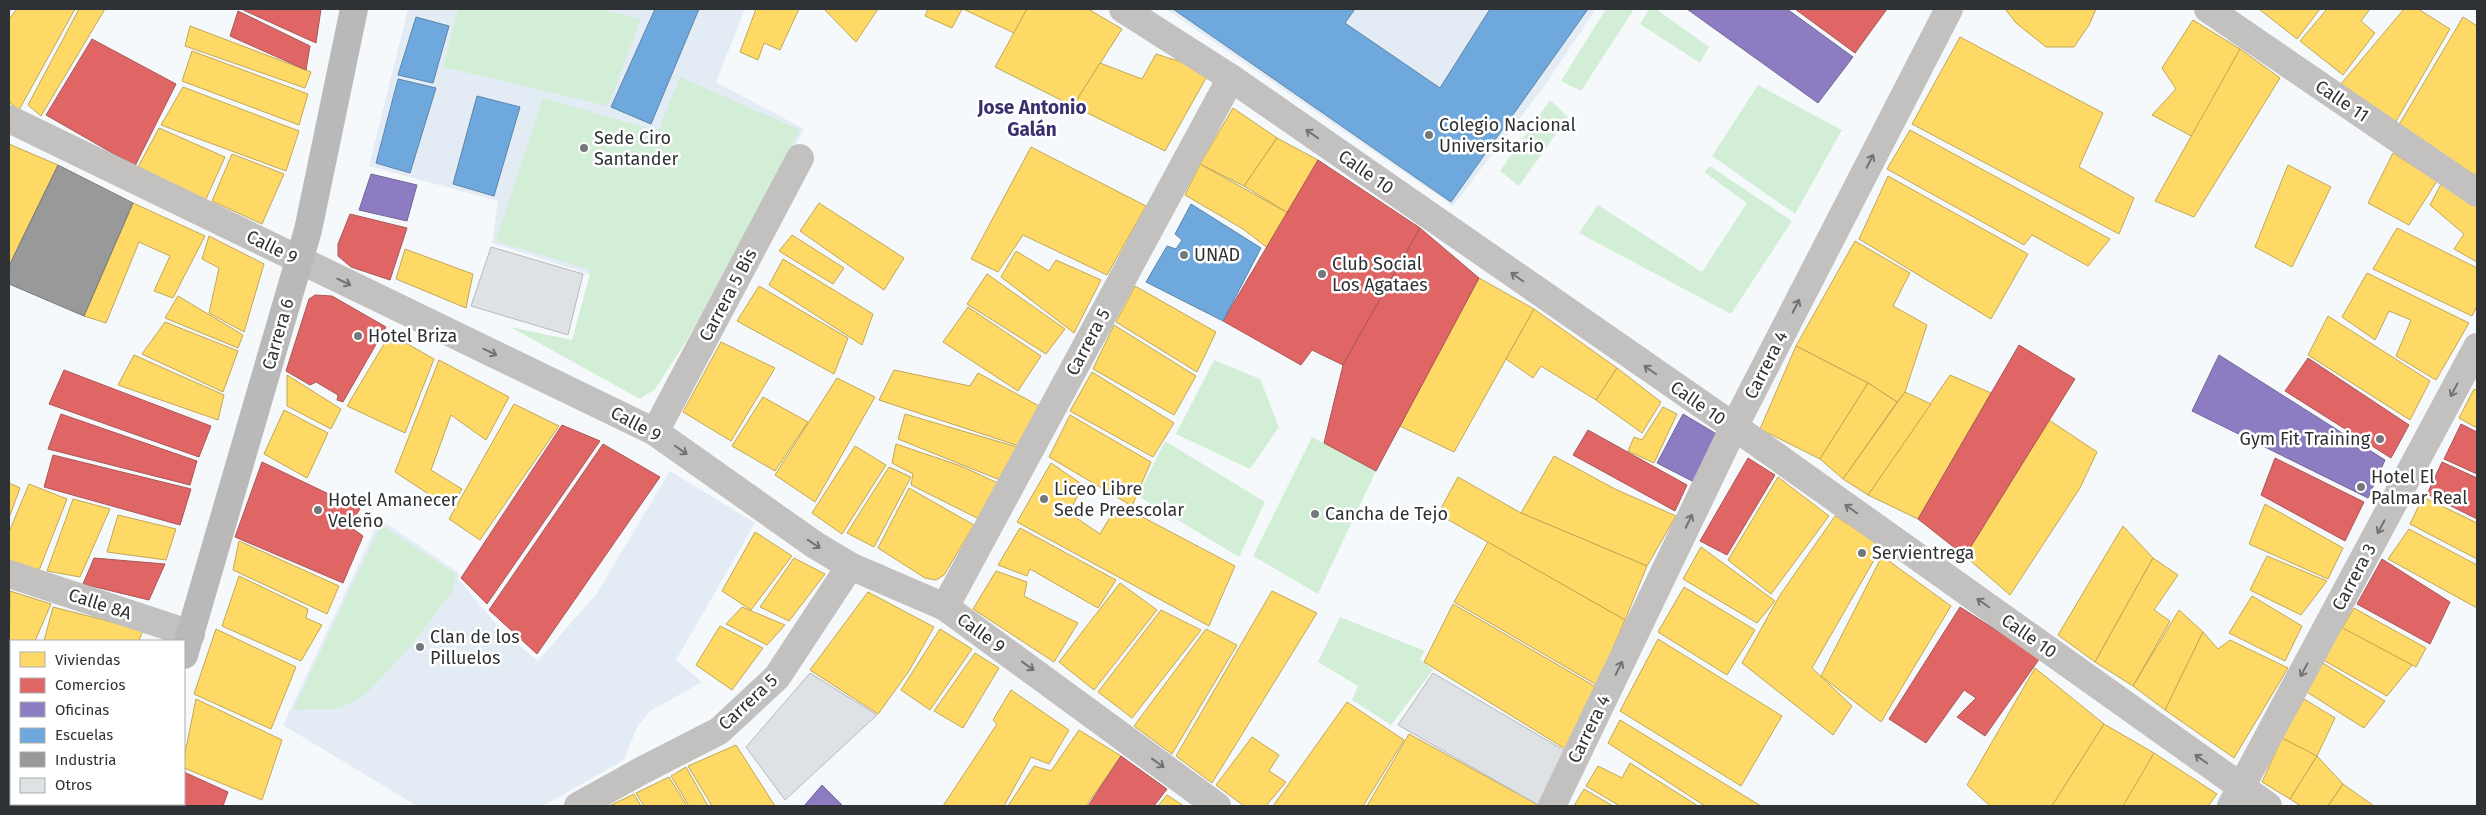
<svg xmlns="http://www.w3.org/2000/svg" width="2486" height="815" font-family="'Fira Sans',sans-serif">
<rect width="100%" height="100%" fill="#f6f9fc"/>
<g fill="#e3ecf4">
<polygon points="408,9 745,9 716,82 804,129 699,321 583,272 492,243 498,201 369,166"/>
<polygon points="1166,9 1596,9 1545,85 1453,206"/>
<polygon points="670,471 755,523 676,660 702,682 650,711 637,727 624,760 543,806 417,806 283,725 380,519 459,573 458,579 504,633 538,661 597,593"/>
</g>
<g fill="#d3eed6">
<polygon points="458,9 599,9 641,19 608,106 443,67"/>
<polygon points="1606,9 1634,9 1581,91 1561,81"/>
<polygon points="1649,9 1656,9 1709,47 1700,63 1640,24"/>
<polygon points="680,77 800,130 687,340 655,389 640,399 510,327 572,340 591,270 496,241 543,98 658,131"/>
<polygon points="1758,85 1842,130 1795,214 1712,156"/>
<polygon points="1550,100 1568,117 1519,186 1500,171"/>
<polygon points="1710,166 1792,221 1731,314 1579,233 1598,205 1702,272 1747,203 1704,172"/>
<polygon points="1214,360 1260,379 1279,427 1250,469 1176,434"/>
<polygon points="1312,437 1376,471 1318,594 1253,556"/>
<polygon points="1165,441 1265,502 1239,557 1138,496"/>
<polygon points="381,525 455,574 454,589 412,645 367,693 349,704 334,709 293,710"/>
<polygon points="1340,617 1425,651 1420,659 1433,670 1391,725 1352,700 1358,686 1318,662"/>
</g>
<g fill="#ffd966" stroke="#c1a757">
<polygon points="17,9 75,9 19,110 9,102 9,19"/>
<polygon points="79,9 105,9 41,116 28,105"/>
<polygon points="756,9 799,9 780,50 764,43 758,60 740,52"/>
<polygon points="824,9 878,9 856,42"/>
<polygon points="928,9 962,9 952,28 925,16"/>
<polygon points="963,9 1027,9 1014,33"/>
<polygon points="1027,9 1088,9 1122,29 1073,106 995,67"/>
<polygon points="2005,9 2096,9 2089,25 2074,47 2046,47 2016,23"/>
<polygon points="2259,9 2320,9 2297,39"/>
<polygon points="2327,9 2370,9 2361,21 2375,33 2343,75 2300,41"/>
<polygon points="2404,9 2418,9 2450,29 2395,123 2341,84"/>
<polygon points="2463,17 2477,26 2477,176 2397,128"/>
<polygon points="2193,20 2240,49 2193,137 2152,115 2176,89 2162,68"/>
<polygon points="190,26 311,72 305,88 185,46"/>
<polygon points="1960,37 2103,113 2079,167 2134,198 2119,234 1912,124"/>
<polygon points="2240,49 2280,78 2194,217 2155,201"/>
<polygon points="192,51 308,94 299,125 182,81"/>
<polygon points="1156,54 1210,71 1165,151 1073,106 1100,63 1142,79"/>
<polygon points="183,87 299,131 286,171 161,125"/>
<polygon points="1233,108 1277,138 1244,186 1200,164"/>
<polygon points="159,128 225,157 205,201 138,167"/>
<polygon points="1910,130 2110,239 2088,266 2032,235 2024,245 1887,169"/>
<polygon points="1277,138 1318,160 1288,213 1244,186"/>
<polygon points="9,144 58,165 9,266"/>
<polygon points="1031,147 1146,206 1107,275 1023,235 998,272 971,259"/>
<polygon points="2393,153 2437,181 2409,225 2368,203"/>
<polygon points="232,154 284,174 262,224 212,201"/>
<polygon points="1200,164 1288,213 1269,249 1243,229 1185,195"/>
<polygon points="2288,165 2331,187 2292,267 2255,247"/>
<polygon points="1888,176 2028,254 1991,319 1859,239"/>
<polygon points="2442,182 2477,204 2477,262 2454,249 2464,234 2430,205"/>
<polygon points="133,203 205,236 173,298 154,291 170,256 139,242 106,323 84,316"/>
<polygon points="819,203 904,258 884,290 800,231"/>
<polygon points="2397,228 2477,268 2477,306 2472,316 2373,269"/>
<polygon points="792,235 844,268 833,284 779,251"/>
<polygon points="209,236 264,264 244,332 209,313 219,268 202,259"/>
<polygon points="1855,241 1910,273 1893,306 1927,325 1905,392 1897,402 1868,383 1796,346"/>
<polygon points="405,249 473,274 466,308 396,279"/>
<polygon points="1016,251 1049,271 1056,260 1101,280 1074,333 1001,277"/>
<polygon points="783,259 873,314 862,345 769,285"/>
<polygon points="2367,273 2469,323 2436,380 2396,356 2411,320 2389,311 2375,340 2342,317"/>
<polygon points="987,274 1065,329 1046,354 967,304"/>
<polygon points="1479,278 1534,309 1454,452 1400,426"/>
<polygon points="759,286 848,338 834,374 737,321"/>
<polygon points="1135,286 1216,332 1197,372 1116,322"/>
<polygon points="178,296 243,335 238,348 165,318"/>
<polygon points="968,307 1041,356 1018,391 943,342"/>
<polygon points="1534,309 1617,368 1596,400 1541,366 1533,378 1506,359"/>
<polygon points="2328,316 2430,381 2410,420 2308,355"/>
<polygon points="165,322 238,351 223,392 142,354"/>
<polygon points="1114,325 1196,376 1174,415 1093,369"/>
<polygon points="390,334 434,359 405,433 347,406"/>
<polygon points="721,342 775,368 731,441 683,412"/>
<polygon points="1796,346 1868,383 1820,459 1760,429"/>
<polygon points="134,355 224,395 218,420 118,385"/>
<polygon points="439,360 509,397 486,440 451,415 431,470 462,489 450,508 395,472"/>
<polygon points="1617,368 1661,402 1642,433 1596,400"/>
<polygon points="894,370 970,386 978,373 1041,407 1022,447 879,400"/>
<polygon points="1092,372 1174,423 1153,457 1070,411"/>
<polygon points="287,375 341,409 331,429 287,406"/>
<polygon points="1950,375 1991,393 1918,519 1868,495"/>
<polygon points="837,378 875,397 815,502 775,475"/>
<polygon points="1868,383 1897,402 1843,479 1820,459"/>
<polygon points="2474,389 2477,391 2477,428 2459,418"/>
<polygon points="1905,392 1931,404 1868,495 1843,479"/>
<polygon points="763,397 808,422 775,471 732,446"/>
<polygon points="514,404 559,426 480,540 449,519"/>
<polygon points="1663,407 1677,414 1654,463 1628,451 1634,437 1642,440"/>
<polygon points="284,410 328,433 307,478 264,454"/>
<polygon points="905,414 1017,447 1005,482 898,439"/>
<polygon points="1070,415 1151,462 1132,506 1049,457"/>
<polygon points="2049,420 2097,452 2080,488 2010,595 1965,556"/>
<polygon points="896,444 961,466 1000,484 981,520 911,485 913,474 892,463"/>
<polygon points="855,446 886,465 842,534 812,513"/>
<polygon points="1554,456 1615,489 1676,516 1647,566 1521,513"/>
<polygon points="1051,463 1083,485 1069,513 1100,534 1118,504 1235,566 1209,626 1017,522"/>
<polygon points="889,467 911,477 874,547 847,533"/>
<polygon points="1458,477 1521,513 1647,566 1625,620 1438,514"/>
<polygon points="1778,477 1829,516 1771,594 1728,560"/>
<polygon points="9,483 20,488 9,518"/>
<polygon points="29,484 67,499 38,573 9,564 9,532"/>
<polygon points="909,488 974,525 944,575 936,580 925,578 878,548"/>
<polygon points="2423,497 2477,523 2477,559 2410,524"/>
<polygon points="73,499 110,509 80,577 47,571"/>
<polygon points="2265,504 2343,548 2328,579 2249,544"/>
<polygon points="118,515 176,529 166,560 107,552"/>
<polygon points="1835,516 1882,546 1812,668 1852,706 1833,735 1742,663 1780,595"/>
<polygon points="2123,526 2153,558 2095,662 2058,635"/>
<polygon points="1020,528 1116,580 1098,608 1030,569 1027,576 998,565"/>
<polygon points="2409,529 2477,565 2477,608 2388,559"/>
<polygon points="755,532 792,556 751,610 722,591"/>
<polygon points="239,541 339,586 327,614 233,570"/>
<polygon points="1488,542 1625,620 1597,685 1454,602"/>
<polygon points="1701,547 1775,601 1757,623 1683,579"/>
<polygon points="1882,556 1951,606 1881,722 1821,676"/>
<polygon points="2267,556 2327,581 2301,615 2250,590"/>
<polygon points="794,558 825,574 789,621 760,607"/>
<polygon points="2153,558 2178,575 2154,610 2170,621 2133,686 2095,662"/>
<polygon points="996,571 1027,582 1024,596 1078,623 1054,662 973,609"/>
<polygon points="239,576 308,609 306,618 322,625 301,661 222,626"/>
<polygon points="1120,583 1157,610 1094,690 1059,662"/>
<polygon points="1684,587 1755,630 1727,675 1658,632"/>
<polygon points="10,591 51,604 35,641 11,641 11,674 9,673"/>
<polygon points="1272,591 1317,613 1212,783 1176,756"/>
<polygon points="868,592 934,627 909,671 878,714 810,670"/>
<polygon points="2252,596 2302,626 2285,661 2229,633"/>
<polygon points="1453,604 1596,687 1567,750 1424,662"/>
<polygon points="53,607 143,630 139,641 44,641"/>
<polygon points="742,607 785,625 767,645 726,624"/>
<polygon points="2354,608 2426,648 2416,667 2342,628"/>
<polygon points="1161,610 1201,630 1132,718 1098,692"/>
<polygon points="2179,610 2203,632 2165,710 2133,686"/>
<polygon points="720,626 763,648 732,690 696,665"/>
<polygon points="2341,627 2412,665 2387,696 2323,660"/>
<polygon points="216,629 296,667 271,729 194,694"/>
<polygon points="940,629 972,649 930,710 901,690"/>
<polygon points="1206,629 1237,645 1172,754 1134,726"/>
<polygon points="2203,632 2218,649 2230,640 2288,668 2234,758 2165,710"/>
<polygon points="1658,639 1782,716 1741,786 1620,711"/>
<polygon points="975,653 999,668 963,728 934,711"/>
<polygon points="2321,662 2385,701 2364,728 2302,689"/>
<polygon points="2035,668 2104,724 2052,806 1990,806 1967,785"/>
<polygon points="1011,690 1069,730 1049,764 1031,757 1004,806 943,806 997,724 993,720"/>
<polygon points="9,696 11,697 11,734 9,733"/>
<polygon points="196,699 282,740 262,800 184,768 184,758"/>
<polygon points="2304,699 2335,718 2317,756 2282,738"/>
<polygon points="1347,702 1404,740 1363,806 1273,806"/>
<polygon points="1620,720 1761,806 1705,806 1608,743"/>
<polygon points="2104,724 2154,753 2126,806 2052,806"/>
<polygon points="1079,730 1121,756 1086,806 1008,806 1034,766 1051,771"/>
<polygon points="1409,734 1540,806 1367,806"/>
<polygon points="1252,737 1279,755 1269,771 1286,782 1266,806 1244,806 1216,785"/>
<polygon points="2282,738 2317,756 2290,799 2262,782"/>
<polygon points="9,740 11,741 11,804 97,804 96,806 9,806"/>
<polygon points="736,745 775,806 712,806 688,766"/>
<polygon points="2154,753 2217,794 2208,806 2123,806"/>
<polygon points="2317,756 2343,784 2328,806 2301,806 2290,799"/>
<polygon points="1630,763 1698,806 1620,806 1586,786 1598,766 1622,778"/>
<polygon points="686,767 708,806 689,806 671,776"/>
<polygon points="669,777 687,806 644,806 636,793"/>
<polygon points="2343,784 2374,806 2328,806"/>
<polygon points="1584,789 1613,806 1574,806"/>
<polygon points="634,794 641,806 609,806"/>
<polygon points="1167,795 1184,806 1158,806"/>
</g>
<g fill="#e06666" stroke="#ab5657">
<polygon points="241,9 321,9 316,43"/>
<polygon points="1795,9 1887,9 1855,53"/>
<polygon points="238,11 310,46 306,70 230,36"/>
<polygon points="92,39 176,84 135,166 46,115"/>
<polygon points="1318,160 1420,228 1343,365 1312,350 1301,365 1223,321"/>
<polygon points="350,214 407,228 390,280 351,267 338,256 338,244"/>
<polygon points="1420,228 1479,278 1376,471 1324,443 1343,365"/>
<polygon points="315,295 332,296 386,327 343,402 337,400 338,395 316,382 310,385 286,371 309,299"/>
<polygon points="2019,345 2075,379 1965,556 1918,519"/>
<polygon points="2308,358 2409,425 2391,458 2285,391"/>
<polygon points="64,370 211,426 199,457 49,404"/>
<polygon points="61,414 197,461 190,485 48,449"/>
<polygon points="2461,424 2477,432 2477,474 2444,459"/>
<polygon points="562,425 600,441 487,604 461,578"/>
<polygon points="1588,430 1687,485 1675,511 1573,455"/>
<polygon points="603,444 660,477 537,654 489,610"/>
<polygon points="53,455 191,489 180,525 44,487"/>
<polygon points="1748,458 1775,475 1727,555 1700,541"/>
<polygon points="2275,458 2364,502 2345,541 2261,495"/>
<polygon points="262,462 360,509 349,526 363,536 343,583 235,537"/>
<polygon points="2442,462 2477,478 2477,519 2427,494"/>
<polygon points="94,558 165,564 149,600 83,584"/>
<polygon points="2382,559 2450,602 2430,644 2357,604"/>
<polygon points="1960,607 2040,658 1985,736 1957,717 1976,698 1964,690 1926,743 1889,719"/>
<polygon points="1121,756 1167,789 1154,806 1088,806"/>
<polygon points="184,772 228,792 223,806 170,806 171,804 184,804"/>
</g>
<g fill="#8e7cc3" stroke="#726698">
<polygon points="1687,9 1787,9 1853,57 1818,103"/>
<polygon points="371,174 417,185 407,221 359,210"/>
<polygon points="2219,355 2385,460 2368,498 2192,411"/>
<polygon points="1683,414 1720,436 1696,483 1657,463"/>
<polygon points="822,785 843,806 804,806"/>
</g>
<g fill="#6fa8dc" stroke="#5c85aa">
<polygon points="655,9 699,9 651,124 611,107"/>
<polygon points="1173,9 1355,9 1345,23 1440,88 1490,9 1588,9 1451,202"/>
<polygon points="416,17 449,26 433,83 398,75"/>
<polygon points="398,79 436,88 410,173 376,163"/>
<polygon points="477,96 520,107 494,196 453,184"/>
<polygon points="1191,204 1261,248 1223,321 1146,282 1167,246 1176,249 1182,240 1175,234"/>
</g>
<polygon fill="#999" stroke="#797a7b" points="58,165 133,203 84,316 9,284 9,266"/>
<g fill="#dfe2e5" stroke="#b7babd">
<polygon points="491,247 583,274 568,335 471,306"/>
<polygon points="810,673 877,715 785,800 746,747"/>
<polygon points="1433,673 1567,752 1540,806 1398,725"/>
</g>
<g fill="none" stroke-linecap="round" stroke-linejoin="round">
<g stroke="#c2c1c0" stroke-width="28">
<polyline points="1123,9 1231,78 1759,444 2268,806"/>
<polyline points="2208,9 2477,193"/>
<polyline points="9,119 655,432 815,545 850,566 945,607 1217,806"/>
<polyline points="655,432 800,158"/>
<polyline points="9,574 191,634"/>
<polyline points="945,607 1231,78"/>
<polyline points="578,806 641,771 719,731 777,677 850,566"/>
<polyline points="1552,806 1734,427 1949,9"/>
<polyline points="2231,806 2477,347"/>
</g>
<g stroke="#bab9ba" stroke-width="28">
<polyline points="184,655 308,230 354,9"/>
<polyline points="135,806 136,804"/>
</g>
</g>
<defs><path id="oneway-shaft" d="M-6 0H5M1.5-3L5.5 0L1.5 3" fill="none" stroke-width="1.6" stroke-linecap="round" stroke-linejoin="round" transform="scale(1.25)"/></defs>
<g stroke="#717274">
<use href="#oneway-shaft" transform="translate(1312 134) rotate(-145)"/>
<use href="#oneway-shaft" transform="translate(1870 161) rotate(-63)"/>
<use href="#oneway-shaft" transform="translate(1517 277) rotate(-145)"/>
<use href="#oneway-shaft" transform="translate(344 282) rotate(26)"/>
<use href="#oneway-shaft" transform="translate(1796 306) rotate(-63)"/>
<use href="#oneway-shaft" transform="translate(490 352) rotate(26)"/>
<use href="#oneway-shaft" transform="translate(1650 370) rotate(-145)"/>
<use href="#oneway-shaft" transform="translate(2454 390) rotate(118)"/>
<use href="#oneway-shaft" transform="translate(681 450) rotate(35)"/>
<use href="#oneway-shaft" transform="translate(1851 509) rotate(-145)"/>
<use href="#oneway-shaft" transform="translate(1689 521) rotate(-64)"/>
<use href="#oneway-shaft" transform="translate(2381 527) rotate(118)"/>
<use href="#oneway-shaft" transform="translate(814 544) rotate(34)"/>
<use href="#oneway-shaft" transform="translate(1983 603) rotate(-145)"/>
<use href="#oneway-shaft" transform="translate(1028 666) rotate(36)"/>
<use href="#oneway-shaft" transform="translate(1619 668) rotate(-64)"/>
<use href="#oneway-shaft" transform="translate(2304 670) rotate(118)"/>
<use href="#oneway-shaft" transform="translate(2201 759) rotate(-145)"/>
<use href="#oneway-shaft" transform="translate(1158 763) rotate(36)"/>
</g>
<g fill="#75787b" stroke="#fff" stroke-width="2">
<circle cx="1429" cy="135" r="5"/>
<circle cx="584" cy="148" r="5"/>
<circle cx="1184" cy="255" r="5"/>
<circle cx="1322" cy="274" r="5"/>
<circle cx="358" cy="336" r="5"/>
<circle cx="2380" cy="439" r="5"/>
<circle cx="2361" cy="487" r="5"/>
<circle cx="1044" cy="499" r="5"/>
<circle cx="318" cy="510" r="5"/>
<circle cx="1315" cy="514" r="5"/>
<circle cx="1862" cy="553" r="5"/>
<circle cx="420" cy="647" r="5"/>
</g>
<g text-anchor="middle" stroke-width="5" stroke-linejoin="round" paint-order="stroke">
<g font-size="18" fill="#2f3235" stroke="#fff">
<text transform="translate(2342 101) rotate(34)" y="6">Calle 11</text>
<text transform="translate(1366 172) rotate(35)" y="6">Calle 10</text>
<text transform="translate(272 247) rotate(26)" y="6">Calle 9</text>
<text transform="translate(728 295) rotate(-62)" y="6">Carrera 5 Bis</text>
<text transform="translate(278 334) rotate(-74)" y="6">Carrera 6</text>
<text transform="translate(1088 342) rotate(-62)" y="6">Carrera 5</text>
<text transform="translate(1766 365) rotate(-63)" y="6">Carrera 4</text>
<text transform="translate(1698 403) rotate(35)" y="6">Calle 10</text>
<text transform="translate(636 424) rotate(28)" y="6">Calle 9</text>
<text transform="translate(2354 577) rotate(-62)" y="6">Carrera 3</text>
<text transform="translate(100 604) rotate(18)" y="6">Calle 8A</text>
<text transform="translate(981 633) rotate(36)" y="6">Calle 9</text>
<text transform="translate(2029 636) rotate(35)" y="6">Calle 10</text>
<text transform="translate(748 702) rotate(-43)" y="6">Carrera 5</text>
<text transform="translate(1589 729) rotate(-64)" y="6">Carrera 4</text>
</g>
<g font-size="18" fill="#2f3235" stroke="#fff" text-anchor="start">
<text x="1439" y="131">Colegio Nacional<tspan x="1439" dy="21">Universitario</tspan></text>
<text x="594" y="144">Sede Ciro<tspan x="594" dy="21">Santander</tspan></text>
<text x="1194" y="261">UNAD</text>
<text x="1332" y="270">Club Social<tspan x="1332" dy="21">Los Agataes</tspan></text>
<text x="368" y="342">Hotel Briza</text>
<text x="2370" y="445" text-anchor="end">Gym Fit Training</text>
<text x="2371" y="483">Hotel El<tspan x="2371" dy="21">Palmar Real</tspan></text>
<text x="1054" y="495">Liceo Libre<tspan x="1054" dy="21">Sede Preescolar</tspan></text>
<text x="328" y="506">Hotel Amanecer<tspan x="328" dy="21">Veleño</tspan></text>
<text x="1325" y="520">Cancha de Tejo</text>
<text x="1872" y="559">Servientrega</text>
<text x="430" y="643">Clan de los<tspan x="430" dy="21">Pilluelos</tspan></text>
</g>
<g font-size="19" font-weight="bold" fill="#38316d" stroke="#fff">
<text x="1032" y="114">Jose Antonio<tspan x="1032" dy="22">Galán</tspan></text>
</g>
</g>
<rect width="2486" height="815" fill="none" stroke="#2f3235" stroke-width="20"/>
<rect x="10" y="640" width="175" height="165" fill="#ffffff" stroke="#acadae"/>
<rect x="20" y="652" width="25" height="15" fill="#ffd966" stroke="#acadae"/>
<text x="55" y="665" font-size="15" fill="#2f3235">Viviendas</text>
<rect x="20" y="678" width="25" height="15" fill="#e06666" stroke="#acadae"/>
<text x="55" y="690" font-size="15" fill="#2f3235">Comercios</text>
<rect x="20" y="702" width="25" height="15" fill="#8e7cc3" stroke="#acadae"/>
<text x="55" y="715" font-size="15" fill="#2f3235">Oficinas</text>
<rect x="20" y="728" width="25" height="15" fill="#6fa8dc" stroke="#acadae"/>
<text x="55" y="740" font-size="15" fill="#2f3235">Escuelas</text>
<rect x="20" y="752" width="25" height="15" fill="#999999" stroke="#acadae"/>
<text x="55" y="765" font-size="15" fill="#2f3235">Industria</text>
<rect x="20" y="778" width="25" height="15" fill="#dfe2e5" stroke="#acadae"/>
<text x="55" y="790" font-size="15" fill="#2f3235">Otros</text>
</svg>
